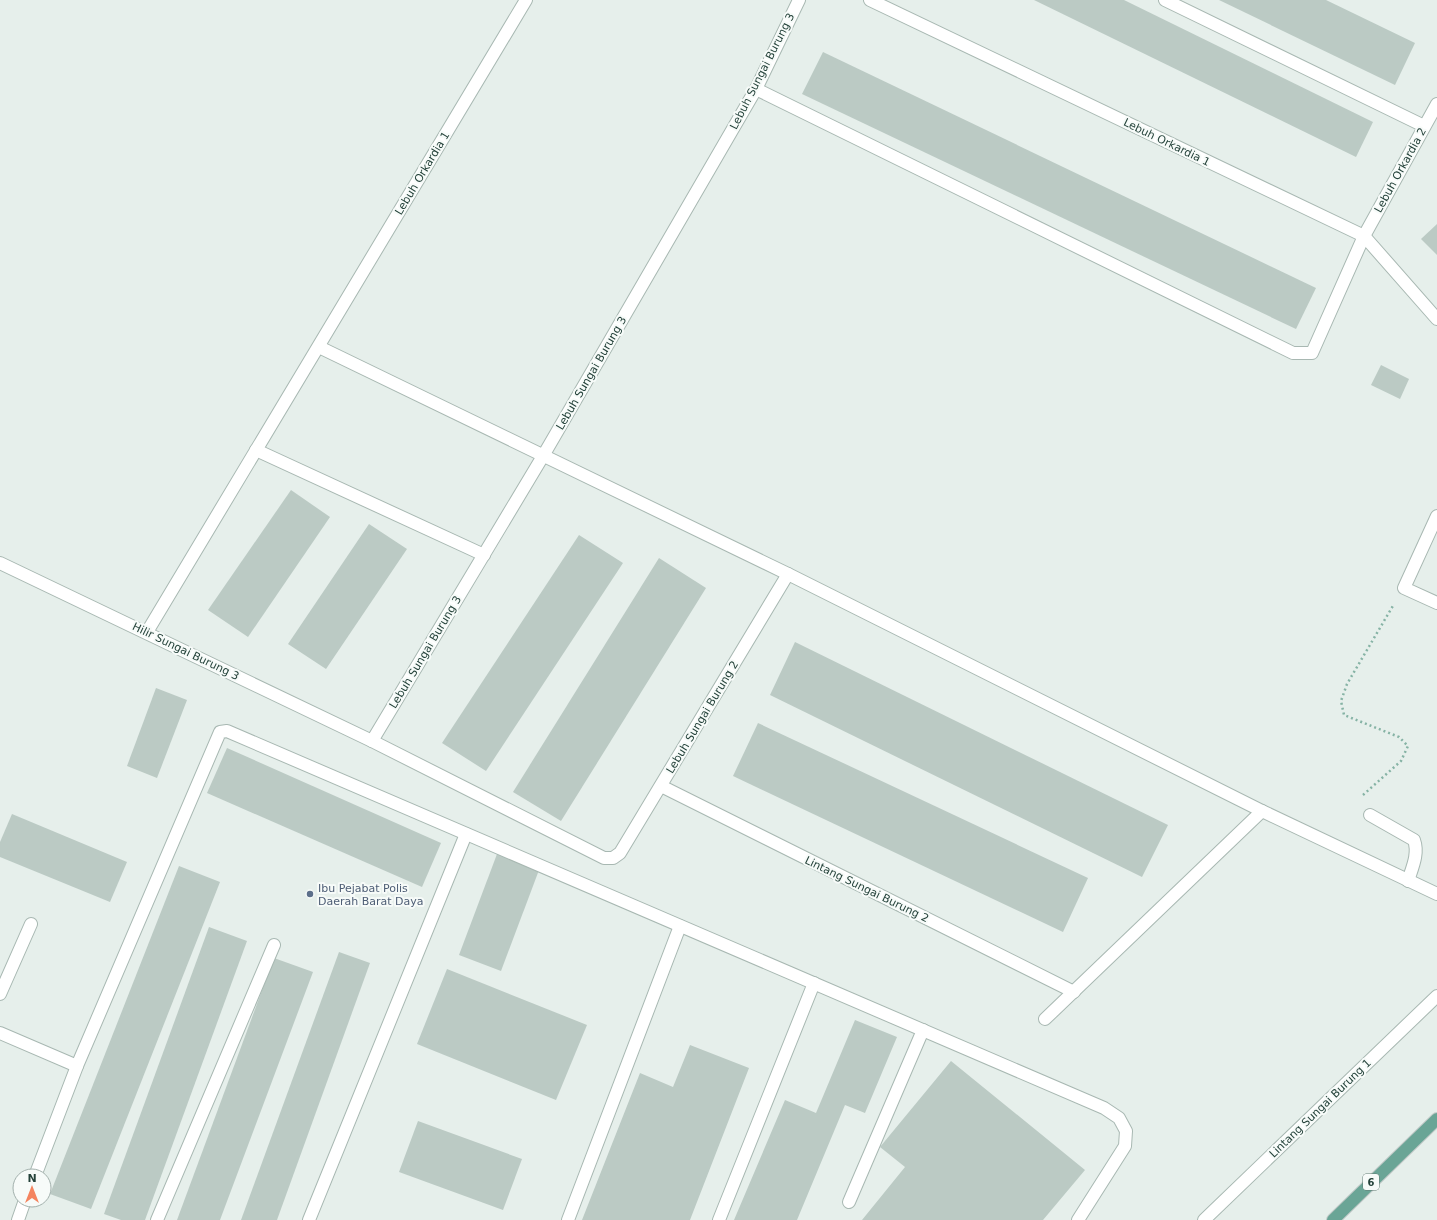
<svg xmlns="http://www.w3.org/2000/svg" width="1437" height="1220" font-family="'DejaVu Sans',sans-serif">
<rect width="100%" height="100%" fill="#e6efeb"/>
<g fill="#bbcac4">
<polygon points="1034,0 1124,0 1373,122 1356,157"/>
<polygon points="1219,0 1326,0 1415,43 1395,85"/>
<polygon points="823,52 1316,288 1296,329 802,94"/>
<polygon points="1437,224 1437,255 1421,239"/>
<polygon points="1381,365 1409,379 1400,399 1371,385"/>
<polygon points="291,490 330,517 248,637 208,610"/>
<polygon points="369,524 407,549 326,669 288,644"/>
<polygon points="579,535 623,563 486,771 442,743"/>
<polygon points="659,558 706,588 561,821 513,792"/>
<polygon points="795,642 1168,825 1142,877 770,695"/>
<polygon points="156,688 187,700 157,778 127,766"/>
<polygon points="758,723 1088,878 1063,932 733,776"/>
<polygon points="227,748 441,843 422,887 207,793"/>
<polygon points="12,814 127,862 110,902 0,857 0,842"/>
<polygon points="497,854 539,870 501,971 459,955"/>
<polygon points="179,866 220,882 91,1209 50,1194"/>
<polygon points="209,927 247,941 145,1220 121,1220 104,1214"/>
<polygon points="339,952 370,963 277,1220 241,1220"/>
<polygon points="274,958 313,972 220,1220 177,1220"/>
<polygon points="447,969 587,1025 556,1100 417,1044"/>
<polygon points="855,1020 897,1037 865,1113 845,1105 797,1220 734,1220 785,1100 816,1113"/>
<polygon points="690,1045 749,1068 690,1220 582,1220 640,1073 673,1087"/>
<polygon points="951,1061 1085,1170 1043,1220 862,1220 905,1167 880,1147"/>
<polygon points="418,1121 522,1159 503,1210 399,1172"/>
</g>
<g fill="none" stroke-linecap="round" stroke-linejoin="round">
<defs>
<g id="minor">
<polyline points="870,0 1364,236 1437,319"/>
<polyline points="1165,0 1424,126"/>
<polyline points="756,89 1293,353 1312,353 1364,236 1437,104"/>
<polyline points="319,347 788,574 1262,811 1437,894"/>
<polyline points="256,450 484,555"/>
<polyline points="1437,516 1404,588 1437,603"/>
<polyline points="0,563 372,741 604,858 613,858 620,853 788,574"/>
<polyline points="147,632 526,0"/>
<polyline points="372,741 543,456 756,89 799,0"/>
<polyline points="661,786 1074,992"/>
<path d="M1370 815 1414 840C1419 854 1412 868 1408 881"/>
<polyline points="0,994 31,924"/>
<polyline points="1045,1019 1262,811"/>
<polyline points="0,1033 77,1066"/>
<polyline points="35,1176 77,1066 220,732 227,731 1104,1108 1119,1118 1126,1131 1125,1146 1078,1220"/>
<polyline points="849,1202 923,1030"/>
<polyline points="18,1220 25,1200"/>
<polyline points="157,1220 274,945"/>
<polyline points="309,1220 466,834"/>
<polyline points="568,1220 680,926"/>
<polyline points="719,1220 814,983"/>
<polyline points="1204,1220 1437,996"/>
</g>
<polyline id="major" points="1333,1220 1437,1119"/>
</defs>
<use href="#minor" stroke="#a8b8b2" stroke-width="14"/>
<use href="#major" stroke="#c2cac8" stroke-width="14"/>
<polyline stroke="#86b3a5" stroke-width="2.5" stroke-dasharray="2 3" stroke-linecap="butt" points="1363,795 1401,761 1408,746 1399,737 1344,715 1341,701 1347,684 1394,604"/>
<use href="#minor" stroke="#fff" stroke-width="12"/>
<use href="#major" stroke="#6aa596" stroke-width="12"/>
</g>
<circle fill="#5c6f8a" stroke="#f7fbf9" stroke-width="1.5" cx="310" cy="894" r="4"/>
<g text-anchor="middle" stroke-width="4" stroke-linejoin="round" paint-order="stroke">
<rect fill="#f7fbf9" stroke="#637a73" stroke-width="1" x="1363" y="1174" width="16" height="16" rx="3"/>
<g font-size="10" font-weight="bold" fill="#24423a">
<text x="1371" y="1186">6</text>
</g>
<g font-size="11" fill="#24423a" stroke="#f7fbf9">
<text transform="translate(762 71) rotate(-63)" y="4">Lebuh Sungai Burung 3</text>
<text transform="translate(1167 142) rotate(26)" y="4">Lebuh Orkardia 1</text>
<text transform="translate(1400 170) rotate(-61)" y="4">Lebuh Orkardia 2</text>
<text transform="translate(422 173) rotate(-59)" y="4">Lebuh Orkardia 1</text>
<text transform="translate(591 373) rotate(-60)" y="4">Lebuh Sungai Burung 3</text>
<text transform="translate(186 651) rotate(26)" y="4">Hilir Sungai Burung 3</text>
<text transform="translate(425 652) rotate(-59)" y="4">Lebuh Sungai Burung 3</text>
<text transform="translate(702 717) rotate(-59)" y="4">Lebuh Sungai Burung 2</text>
<text transform="translate(867 889) rotate(26)" y="4">Lintang Sungai Burung 2</text>
<text transform="translate(1320 1108) rotate(-44)" y="4">Lintang Sungai Burung 1</text>
</g>
<g font-size="11" fill="#4e5e75" stroke="#f7fbf9" text-anchor="start">
<text x="318" y="892">Ibu Pejabat Polis<tspan x="318" dy="13">Daerah Barat Daya</tspan></text>
</g>
</g>
<g transform="translate(32 1188)"><circle r="19" fill="#f7fbf9" stroke="#a3b1ad"/>
<path d="M0-3L7 15L0 10L-7 15Z" fill="#f4845f"/>
<text y="-6" font-size="11" font-weight="bold" text-anchor="middle" fill="#24423a">N</text>
</g>
</svg>
